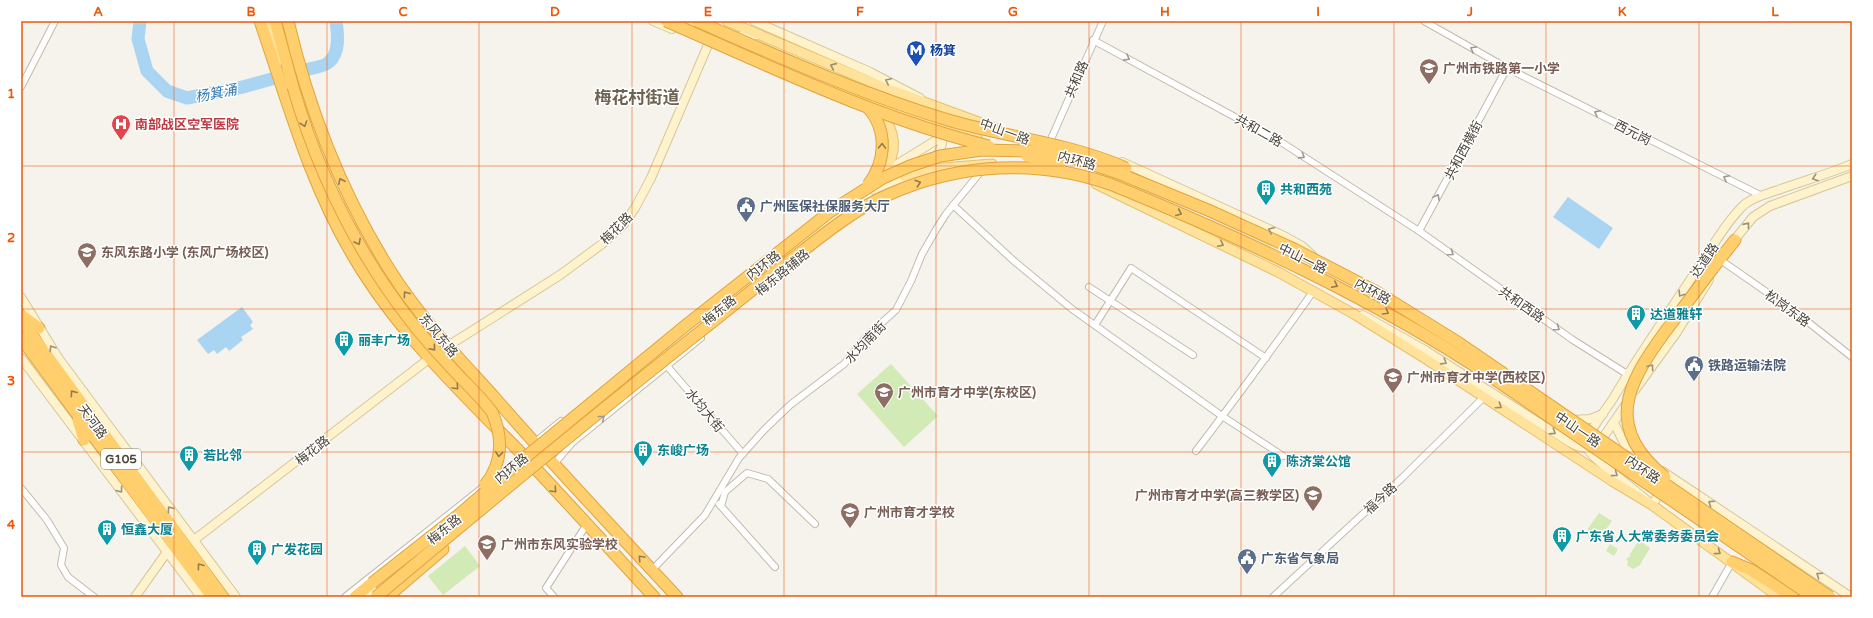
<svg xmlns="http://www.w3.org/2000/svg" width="1873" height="618" font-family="'Varela Round','Noto Sans SC',sans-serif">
<rect width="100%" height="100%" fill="#f6f3ec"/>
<g fill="#d2eab5">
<polygon points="891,364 938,416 904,447 857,394"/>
<polygon points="1599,513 1612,521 1602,535 1600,534 1598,535 1600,537 1597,540 1596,539 1593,541 1589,539 1587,530"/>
<polygon points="1639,540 1650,548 1640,565 1633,569 1627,565 1628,561 1626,560 1628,557 1630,557 1630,554"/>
<polygon points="1610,544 1618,549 1614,556 1606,551"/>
<polygon points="465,546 480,566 443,595 428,576"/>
</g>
<g fill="#a9d4f2">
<polygon points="1568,197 1613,228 1599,249 1553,217"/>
<polygon points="242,307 253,322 250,325 253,329 241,337 243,340 229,351 226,347 217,354 214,350 208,354 197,340"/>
</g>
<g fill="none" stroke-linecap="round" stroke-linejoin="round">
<g stroke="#a9d4f2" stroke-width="13">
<polyline points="140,21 138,39 147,71 167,91 187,98 243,87 296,72"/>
<path d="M305 70C312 68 324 67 329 62 340 53 338 34 336 21"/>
</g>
<defs>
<g id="street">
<polyline points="1424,21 1507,68 1760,195"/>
<polyline points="1093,40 1281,142 1419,231 1573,340 1627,374"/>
<polyline points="21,87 55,21"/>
<polyline points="1051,139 1103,21"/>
<polyline points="953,205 1014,261 1072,309 1222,416 1283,456"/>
<polyline points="1419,231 1507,68"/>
<polyline points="1722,261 1798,314 1852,357"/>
<polyline points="1089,287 1193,355"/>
<polyline points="1095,325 1131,268 1266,358"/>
<polyline points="667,366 743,454"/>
<polyline points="534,443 561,421"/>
<path d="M1196 451C1236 398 1276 345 1314 290"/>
<polyline points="554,464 572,443 701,338"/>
<polyline points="21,488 47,520 64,548 61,565 68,577 94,597"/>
<polyline points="719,504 775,567"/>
<polyline points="721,506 725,492 747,473 768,479 815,524"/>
<polyline points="652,570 705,515 739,458 765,429 790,405 844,364 867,336 896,310 911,281 922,254 937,228 946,214 983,169"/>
<polyline points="345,597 487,484"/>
<polyline points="554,597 546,588 587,524"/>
<polyline points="1273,597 1403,477 1484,397"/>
<polyline points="1712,597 1732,562"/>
</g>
<g id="secondary">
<polyline points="653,21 672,29"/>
<polyline points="754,21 870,72 920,98"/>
<polyline points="712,43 728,37 759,35"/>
<polyline points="1122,162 1284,236 1302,246 1312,255"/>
<polyline points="883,173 938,139 947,136"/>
<path d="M873 190C892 180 929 173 939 152 943 145 943 136 944 128"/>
<polyline points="1732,243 1753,217 1770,206 1852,176"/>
<polyline points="21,297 59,359 236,597"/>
<path d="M1363 315 1425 350 1569 442C1578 447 1588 451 1598 445L1628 401"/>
<polyline points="705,322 761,274 846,207"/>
<polyline points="448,346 560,275 602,244 623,225 635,208 651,178 708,45"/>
<polyline points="21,358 201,597"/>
<polyline points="1635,390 1677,332 1709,280"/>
<polyline points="1572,420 1590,419 1603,414"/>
<polyline points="1614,423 1625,445 1643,458"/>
<polyline points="1662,471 1851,597"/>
<path d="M1663 488 1652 505C1641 493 1588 457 1587 447 1585 434 1607 409 1614 397 1640 353 1670 311 1698 268 1711 249 1728 219 1745 204 1754 197 1766 194 1778 190 1803 181 1828 174 1852 164"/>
<polyline points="194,540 430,358"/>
<polyline points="135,597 167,552"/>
<polyline points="366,597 420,553"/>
</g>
<g id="primary">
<polyline points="270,21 278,61"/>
<polyline points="683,21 704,30"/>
<polyline points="727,21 883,87 995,128"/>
<polyline points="839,87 879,104 977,137"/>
<path d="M879 111C896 130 899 152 883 173"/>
<polyline points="904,176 942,168 992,164"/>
<polyline points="1096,184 1278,272 1354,314 1426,359 1612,481 1652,505 1779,597"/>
</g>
<g id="highway">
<path d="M260 21C288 102 310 185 355 259 399 333 461 392 521 453 566 501 610 549 654 597"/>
<polyline points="275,21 293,87"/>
<path d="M288 21C309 110 342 195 391 272 420 318 459 358 495 398 554 466 616 531 677 597"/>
<polyline points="1713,268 1735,240"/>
<polyline points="21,315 39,328"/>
<polyline points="21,320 223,597"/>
<polyline points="21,338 212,597"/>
<polyline points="78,420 84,440"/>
<polyline points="1732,562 1751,570 1793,597"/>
<polyline points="355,597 372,583"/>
<polyline points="387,597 443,549"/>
</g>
</defs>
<use href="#street" stroke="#c2bbae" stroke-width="8"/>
<use href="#secondary" stroke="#d6c79b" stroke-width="10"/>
<use href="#primary" stroke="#e6c16a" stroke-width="11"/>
<use href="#highway" stroke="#e0a43c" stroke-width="13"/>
<use href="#street" stroke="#fff" stroke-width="6"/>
<use href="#secondary" stroke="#fff3cd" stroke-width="8"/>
<use href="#primary" stroke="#ffe39c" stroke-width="9"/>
<use href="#highway" stroke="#ffcf6e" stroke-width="11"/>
<defs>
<g id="highway-bridge">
<path d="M666 21C772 67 876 118 989 146"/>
<path d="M697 21C779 57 861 94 948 120 1006 137 1069 143 1126 168"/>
<path d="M293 87C318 173 357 253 413 324 428 343 445 361 461 378 472 389 483 400 492 412 503 437 503 463 485 485"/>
<path d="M868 108C888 130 886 162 868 185"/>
<polyline points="1027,156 1060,166"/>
<path d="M1665 477C1604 428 1626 385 1665 332 1681 311 1697 289 1713 268"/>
<polyline points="372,583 461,513 528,455 685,326 831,211 883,178 910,166 940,156 982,150 1034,151 1074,158 1118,173 1208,210 1294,249 1375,291 1459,343 1830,597"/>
<path d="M376 597C488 503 600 410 715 320 745 296 774 272 805 249 832 228 859 207 890 194 960 163 1038 159 1110 184 1242 238 1371 297 1490 376L1813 597"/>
</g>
</defs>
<use href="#highway-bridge" stroke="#e0a43c" stroke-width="13" stroke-linecap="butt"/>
<use href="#highway-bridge" stroke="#ffcf6e" stroke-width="11"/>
</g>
<defs><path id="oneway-chevron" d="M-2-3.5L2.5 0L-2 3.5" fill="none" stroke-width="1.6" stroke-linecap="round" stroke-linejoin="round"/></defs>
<g stroke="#9c9892">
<use href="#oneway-chevron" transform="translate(1473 49) rotate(-150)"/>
<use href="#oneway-chevron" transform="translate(1127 58) rotate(29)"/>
<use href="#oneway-chevron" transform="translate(1597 113) rotate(-153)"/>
<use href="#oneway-chevron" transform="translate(1302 156) rotate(33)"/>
<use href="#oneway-chevron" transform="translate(1726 178) rotate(-153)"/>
<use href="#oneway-chevron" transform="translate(1437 197) rotate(-62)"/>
<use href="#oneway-chevron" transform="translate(1451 253) rotate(35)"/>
<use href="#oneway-chevron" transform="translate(1557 328) rotate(35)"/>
<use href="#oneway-chevron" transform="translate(602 418) rotate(-39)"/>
</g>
<g stroke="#9c8c66">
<use href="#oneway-chevron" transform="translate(833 66) rotate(-156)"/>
<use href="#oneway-chevron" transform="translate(1221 244) rotate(26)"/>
<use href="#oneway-chevron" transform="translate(1499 406) rotate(34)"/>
<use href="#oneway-chevron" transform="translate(1718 552) rotate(36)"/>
</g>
<g stroke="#9c937c">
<use href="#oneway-chevron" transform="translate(888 81) rotate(-155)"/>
<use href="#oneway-chevron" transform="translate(1815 178) rotate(163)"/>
<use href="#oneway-chevron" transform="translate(1747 225) rotate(-51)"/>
<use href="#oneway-chevron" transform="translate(1271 230) rotate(-155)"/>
<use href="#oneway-chevron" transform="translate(1681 294) rotate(124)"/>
<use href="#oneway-chevron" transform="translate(52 348) rotate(-124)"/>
<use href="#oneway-chevron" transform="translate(1444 362) rotate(32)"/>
<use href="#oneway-chevron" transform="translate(1651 367) rotate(-54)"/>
<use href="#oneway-chevron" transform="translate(1553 432) rotate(33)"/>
<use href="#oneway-chevron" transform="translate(1615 474) rotate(36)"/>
<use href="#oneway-chevron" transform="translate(120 490) rotate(53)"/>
<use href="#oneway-chevron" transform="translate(1711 503) rotate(-146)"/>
<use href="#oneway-chevron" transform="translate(170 509) rotate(-127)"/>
<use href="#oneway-chevron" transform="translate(1819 575) rotate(-146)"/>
</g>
<g stroke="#937c4e">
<use href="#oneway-chevron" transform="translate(304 124) rotate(71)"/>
<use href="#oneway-chevron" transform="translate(882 146) rotate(-89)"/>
<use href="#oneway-chevron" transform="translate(341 181) rotate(-115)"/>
<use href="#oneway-chevron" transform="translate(918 183) rotate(-18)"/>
<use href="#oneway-chevron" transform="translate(1179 213) rotate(23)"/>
<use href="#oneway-chevron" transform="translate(358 242) rotate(61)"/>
<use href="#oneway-chevron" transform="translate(1335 285) rotate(26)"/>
<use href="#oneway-chevron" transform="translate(406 294) rotate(-126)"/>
<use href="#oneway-chevron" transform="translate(1386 312) rotate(30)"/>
<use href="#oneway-chevron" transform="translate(433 348) rotate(49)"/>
<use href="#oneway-chevron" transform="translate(456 387) rotate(47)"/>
<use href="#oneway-chevron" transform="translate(73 393) rotate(-126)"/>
<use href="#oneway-chevron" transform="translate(499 454) rotate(96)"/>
<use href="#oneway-chevron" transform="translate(554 490) rotate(47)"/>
<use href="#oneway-chevron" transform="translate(641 558) rotate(-133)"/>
<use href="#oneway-chevron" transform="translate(200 566) rotate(-126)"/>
</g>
<path fill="none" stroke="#e8590c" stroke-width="1" stroke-opacity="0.55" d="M174 21V597M327 21V597M479 21V597M632 21V597M784 21V597M936 21V597M1089 21V597M1241 21V597M1394 21V597M1546 21V597M1699 21V597M21 166H1852M21 309H1852M21 452H1852"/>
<defs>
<symbol id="metro-pin" viewBox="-11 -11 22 30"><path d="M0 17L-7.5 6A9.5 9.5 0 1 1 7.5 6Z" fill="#1a4fb4" stroke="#fff"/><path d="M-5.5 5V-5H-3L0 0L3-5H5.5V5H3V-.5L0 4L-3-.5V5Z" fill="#fff"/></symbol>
<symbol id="school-pin" viewBox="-11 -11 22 30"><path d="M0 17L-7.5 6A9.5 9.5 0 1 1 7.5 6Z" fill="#8d6e63" stroke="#fff"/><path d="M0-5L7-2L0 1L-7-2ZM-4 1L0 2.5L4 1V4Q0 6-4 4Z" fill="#fff"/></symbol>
<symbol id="hospital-pin" viewBox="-11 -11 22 30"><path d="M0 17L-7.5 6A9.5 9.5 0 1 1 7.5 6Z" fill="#e0444e" stroke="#fff"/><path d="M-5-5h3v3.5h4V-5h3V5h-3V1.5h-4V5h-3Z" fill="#fff"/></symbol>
<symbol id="building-pin" viewBox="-11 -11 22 30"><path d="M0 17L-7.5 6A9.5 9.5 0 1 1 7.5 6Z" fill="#0f9aa8" stroke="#fff"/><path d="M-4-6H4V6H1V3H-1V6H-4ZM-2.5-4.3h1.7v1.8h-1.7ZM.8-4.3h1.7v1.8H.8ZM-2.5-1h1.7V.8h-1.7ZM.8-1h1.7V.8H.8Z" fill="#fff"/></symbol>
<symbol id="civic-pin" viewBox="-11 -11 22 30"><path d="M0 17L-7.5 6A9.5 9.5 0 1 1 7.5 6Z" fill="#5c6f8a" stroke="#fff"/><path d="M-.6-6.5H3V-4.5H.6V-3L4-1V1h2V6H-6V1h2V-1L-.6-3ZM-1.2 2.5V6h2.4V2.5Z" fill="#fff"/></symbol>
</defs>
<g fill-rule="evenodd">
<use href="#metro-pin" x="905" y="39" width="22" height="30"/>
<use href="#school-pin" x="1418" y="57" width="22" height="30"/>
<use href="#hospital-pin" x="110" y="113" width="22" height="30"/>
<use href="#building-pin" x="1255" y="178" width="22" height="30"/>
<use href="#civic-pin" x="735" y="195" width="22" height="30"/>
<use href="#school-pin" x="76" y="241" width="22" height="30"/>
<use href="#building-pin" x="1625" y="303" width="22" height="30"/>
<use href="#building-pin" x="333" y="329" width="22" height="30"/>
<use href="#civic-pin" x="1683" y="354" width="22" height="30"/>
<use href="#school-pin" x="1382" y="366" width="22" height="30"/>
<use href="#school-pin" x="873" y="381" width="22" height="30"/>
<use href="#building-pin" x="632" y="439" width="22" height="30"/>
<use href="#building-pin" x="178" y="444" width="22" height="30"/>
<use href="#building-pin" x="1261" y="450" width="22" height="30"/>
<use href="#school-pin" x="1302" y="484" width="22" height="30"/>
<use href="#school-pin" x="839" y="501" width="22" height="30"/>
<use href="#building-pin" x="96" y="518" width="22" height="30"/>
<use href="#building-pin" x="1551" y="525" width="22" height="30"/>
<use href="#school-pin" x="476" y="533" width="22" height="30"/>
<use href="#building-pin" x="246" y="538" width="22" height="30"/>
<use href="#civic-pin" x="1236" y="547" width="22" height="30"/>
</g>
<g text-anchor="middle" stroke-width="3" stroke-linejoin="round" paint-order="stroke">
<rect fill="#fff" stroke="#817c74" stroke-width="1" x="101" y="449" width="40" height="20" rx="3"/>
<g font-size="12" font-weight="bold" fill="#4b4439">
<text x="121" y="463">G105</text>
</g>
<g font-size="13" font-weight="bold" fill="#164399" stroke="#fff" text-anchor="start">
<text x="930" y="55">杨箕</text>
</g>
<g font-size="13" font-weight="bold" fill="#785e54" stroke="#fff" text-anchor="start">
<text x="1443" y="73">广州市铁路第一小学</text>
<text x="101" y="257">东风东路小学 (东风广场校区)</text>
<text x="1407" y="382">广州市育才中学(西校区)</text>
<text x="898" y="397">广州市育才中学(东校区)</text>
<text x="1299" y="500" text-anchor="end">广州市育才中学(高三教学区)</text>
<text x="864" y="517">广州市育才学校</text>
<text x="501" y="549">广州市东风实验学校</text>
</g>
<g font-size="13" fill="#4b4439" stroke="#fff">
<text transform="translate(1076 79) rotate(-67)" y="5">共和路</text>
<text transform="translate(1259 130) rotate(29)" y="5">共和二路</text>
<text transform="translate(1005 131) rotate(20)" y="5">中山一路</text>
<text transform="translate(1633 132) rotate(27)" y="5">西元岗</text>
<text transform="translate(1463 150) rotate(-62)" y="5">共和西横街</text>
<text transform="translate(1077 160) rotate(15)" y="5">内环路</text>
<text transform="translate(616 228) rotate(-45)" y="5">梅花路</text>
<text transform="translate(1303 258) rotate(26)" y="5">中山一路</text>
<text transform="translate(1704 260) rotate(-56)" y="5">达道路</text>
<text transform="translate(763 265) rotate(-38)" y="5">内环路</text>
<text transform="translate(782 272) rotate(-39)" y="5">梅东路辅路</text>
<text transform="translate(1373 291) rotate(29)" y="5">内环路</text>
<text transform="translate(1522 304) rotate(35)" y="5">共和西路</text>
<text transform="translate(1788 308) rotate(36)" y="5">松岗东路</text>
<text transform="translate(719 310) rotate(-40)" y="5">梅东路</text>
<text transform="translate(439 335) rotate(50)" y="5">东风东路</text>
<text transform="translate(865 342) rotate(-46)" y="5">水均南街</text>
<text transform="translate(705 410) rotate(50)" y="5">水均大街</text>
<text transform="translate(93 421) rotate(54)" y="5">天河路</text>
<text transform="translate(1578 429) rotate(34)" y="5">中山一路</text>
<text transform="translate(312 450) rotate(-38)" y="5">梅花路</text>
<text transform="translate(511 468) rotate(-40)" y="5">内环路</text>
<text transform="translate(1643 469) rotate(34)" y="5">内环路</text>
<text transform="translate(1380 498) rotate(-43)" y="5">福今路</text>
<text transform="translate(444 529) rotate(-39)" y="5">梅东路</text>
</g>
<g font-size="13" font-weight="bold" fill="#be3a42" stroke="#fff" text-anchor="start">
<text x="135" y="129">南部战区空军医院</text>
</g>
<g font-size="13" font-weight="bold" fill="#0d838f" stroke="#fff" text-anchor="start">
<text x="1280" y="194">共和西苑</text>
<text x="1650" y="319">达道雅轩</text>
<text x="358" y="345">丽丰广场</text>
<text x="657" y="455">东峻广场</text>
<text x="203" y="460">若比邻</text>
<text x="1286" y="466">陈济棠公馆</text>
<text x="121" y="534">恒鑫大厦</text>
<text x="1576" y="541">广东省人大常委务委员会</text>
<text x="271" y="554">广发花园</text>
</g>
<g font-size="13" font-weight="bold" fill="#4e5e75" stroke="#fff" text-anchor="start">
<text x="760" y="211">广州医保社保服务大厅</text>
<text x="1708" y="370">铁路运输法院</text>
<text x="1261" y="563">广东省气象局</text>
</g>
<g font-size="14" font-style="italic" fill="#2e7ab2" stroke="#fff">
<text transform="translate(216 93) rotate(-11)" y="5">杨箕涌</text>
</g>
<g font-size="17" font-weight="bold" fill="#6e6250" stroke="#fff">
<text x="637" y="103">梅花村街道</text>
</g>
</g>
<rect width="1873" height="618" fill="none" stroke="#ffffff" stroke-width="44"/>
<rect x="22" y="22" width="1829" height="574" fill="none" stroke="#e8590c" stroke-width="1.5"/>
<g font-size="13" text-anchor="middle" font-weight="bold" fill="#e8590c">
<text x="98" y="16">A</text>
<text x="251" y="16">B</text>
<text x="403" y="16">C</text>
<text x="555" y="16">D</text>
<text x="708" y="16">E</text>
<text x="860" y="16">F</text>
<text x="1013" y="16">G</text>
<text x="1165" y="16">H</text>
<text x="1318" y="16">I</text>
<text x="1470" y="16">J</text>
<text x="1622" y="16">K</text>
<text x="1775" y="16">L</text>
<text x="11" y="98">1</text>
<text x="11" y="242">2</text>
<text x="11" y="385">3</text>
<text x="11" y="529">4</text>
</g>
</svg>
